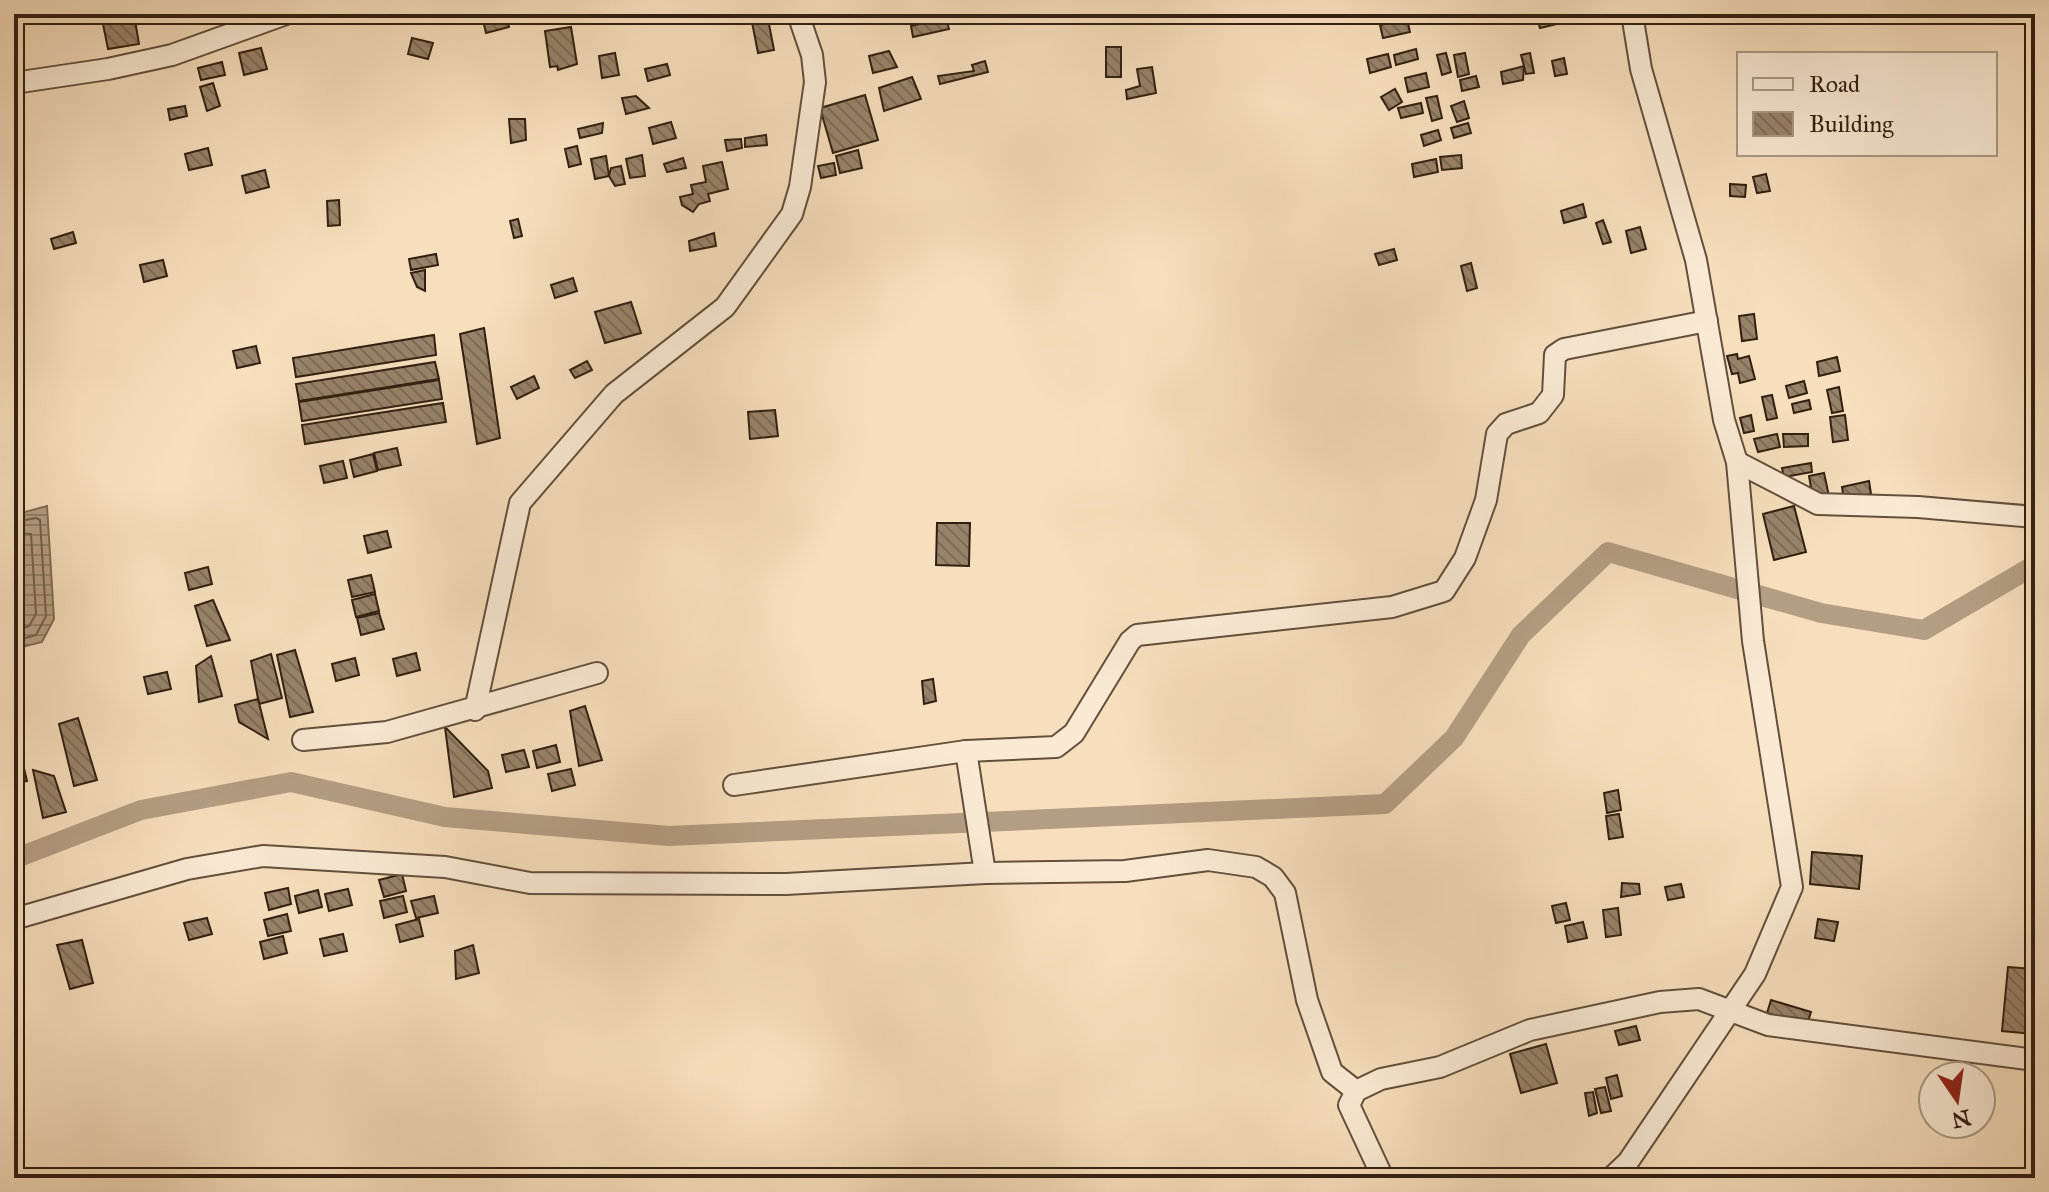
<svg xmlns="http://www.w3.org/2000/svg" width="2049" height="1192" font-family="'IM FELL Great Primer',serif">
<defs>
<pattern id="water-rules" width="6" height="5" patternUnits="userSpaceOnUse" patternTransform="scale(2)"><rect width="6" height="5" fill="#b49e83"/><path d="M0 2.5h6" fill="none" stroke="#93806a"/></pattern>
<pattern id="building-back-hatch" width="6" height="6" patternUnits="userSpaceOnUse" patternTransform="scale(2)"><rect width="6" height="6" fill="#98836a"/><path d="M-1 5l2 2M0 0l6 6M5-1l2 2" fill="none" stroke="#7d6b56"/></pattern>
</defs>
<rect width="100%" height="100%" fill="#f7dfbd"/>
<filter id="stains"><feTurbulence type="fractalNoise" baseFrequency=".0025" numOctaves="4"/><feColorMatrix values="0 0 0 0 .2 0 0 0 0 .09 0 0 0 0 .02 0 0 0 .5 -.17"/></filter>
<radialGradient id="worn" r=".72"><stop offset=".6" stop-color="#630" stop-opacity="0"/><stop offset="1" stop-color="#630" stop-opacity=".3"/></radialGradient>
<polygon fill="url(#water-rules)" stroke="#806b55" stroke-width="2" points="47,506 54,619 42,642 14,649 14,515"/>
<g fill="none" stroke-linecap="round" stroke-linejoin="round">
<g stroke="#735e4a" stroke-width="2">
<polyline points="14,522 36,518 40,520 46,616 36,635 14,641"/>
<polyline points="14,533 31,534 36,614 29,626 14,631"/>
<polyline points="14,545 20,548 23,611 14,618"/>
</g>
<polyline stroke="#b49e83" stroke-width="20" points="14,859 141,810 291,782 445,817 669,836 1385,804 1454,738 1521,635 1608,552 1821,613 1924,630 2035,565"/>
</g>
<g fill="url(#building-back-hatch)" stroke="#321f11" stroke-width="2">
<polygon points="101,14 134,14 139,44 108,49"/>
<polygon points="506,14 509,27 486,33 482,16"/>
<polygon points="767,14 774,50 758,53 751,17"/>
<polygon points="1559,14 1561,23 1540,28 1536,15"/>
<polygon points="946,18 949,29 913,37 911,26"/>
<polygon points="1407,19 1410,32 1383,38 1380,25"/>
<polygon points="571,27 577,64 558,70 557,66 550,67 545,31"/>
<polygon points="412,38 433,43 428,59 408,54"/>
<rect x="1106" y="47" width="15" height="30"/>
<polygon points="261,48 267,69 244,75 239,53"/>
<polygon points="1416,49 1418,59 1396,65 1394,55"/>
<polygon points="889,51 897,67 873,73 869,56"/>
<polygon points="615,53 619,75 602,78 599,56"/>
<polygon points="1446,53 1451,72 1442,75 1437,55"/>
<polygon points="1465,53 1469,74 1458,77 1454,55"/>
<polygon points="1530,53 1534,73 1526,74 1521,55"/>
<polygon points="1388,54 1391,67 1370,73 1367,59"/>
<polygon points="1564,58 1567,74 1555,76 1552,61"/>
<polygon points="985,61 988,72 940,84 938,76 974,71 972,65"/>
<polygon points="222,62 225,75 201,80 198,68"/>
<polygon points="667,64 670,75 648,81 645,69"/>
<polygon points="1524,66 1523,80 1503,84 1501,72"/>
<polygon points="1152,67 1156,93 1127,99 1126,90 1140,86 1137,69"/>
<polygon points="1426,73 1429,87 1408,92 1405,78"/>
<polygon points="1476,76 1479,87 1462,91 1460,80"/>
<polygon points="912,77 921,99 884,111 879,88"/>
<polygon points="213,83 220,106 207,111 200,87"/>
<polygon points="1395,89 1402,102 1389,110 1381,97"/>
<polygon points="865,95 878,140 833,153 820,108"/>
<polygon points="636,96 649,108 626,114 622,98"/>
<polygon points="1437,96 1442,118 1432,121 1426,98"/>
<polygon points="1464,101 1469,118 1457,122 1451,106"/>
<polygon points="1421,103 1423,113 1401,118 1398,108"/>
<polygon points="185,106 187,116 170,120 168,109"/>
<polygon points="509,119 525,119 526,140 511,143"/>
<polygon points="671,122 676,138 653,144 649,128"/>
<polygon points="603,123 602,133 580,138 578,129"/>
<polygon points="1468,123 1471,133 1454,138 1451,128"/>
<polygon points="1438,130 1441,140 1424,146 1421,135"/>
<polygon points="766,135 767,145 745,147 745,138"/>
<polygon points="741,139 742,148 727,151 725,140"/>
<polygon points="577,146 581,164 569,167 565,149"/>
<polygon points="208,148 212,165 189,170 185,154"/>
<polygon points="858,150 862,168 840,173 836,156"/>
<polygon points="642,155 645,176 630,178 626,159"/>
<polygon points="1461,155 1462,168 1442,170 1440,157"/>
<polygon points="606,156 609,176 595,179 591,159"/>
<polygon points="683,158 686,168 667,172 664,164"/>
<polygon points="1436,159 1438,172 1414,177 1412,164"/>
<polygon points="722,162 728,189 708,194 710,201 699,204 693,212 682,205 680,197 693,194 691,185 706,182 703,166"/>
<polygon points="834,163 836,175 821,178 818,166"/>
<polygon points="621,166 625,184 615,186 609,176 611,168"/>
<polygon points="265,170 269,187 246,193 242,176"/>
<polygon points="1766,174 1770,191 1757,193 1753,177"/>
<polygon points="1730,184 1746,185 1745,197 1730,196"/>
<polygon points="339,200 340,225 328,226 327,201"/>
<polygon points="1583,204 1586,217 1564,223 1561,211"/>
<polygon points="518,219 522,236 514,238 510,221"/>
<polygon points="1603,220 1611,242 1603,244 1596,223"/>
<polygon points="1640,227 1646,249 1631,253 1626,231"/>
<polygon points="73,232 76,243 54,249 51,239"/>
<polygon points="714,233 716,246 690,251 689,241"/>
<polygon points="1394,249 1397,260 1379,265 1375,254"/>
<polygon points="436,254 438,265 411,270 409,259"/>
<polygon points="163,260 167,276 144,282 140,265"/>
<polygon points="1471,263 1477,288 1467,291 1461,266"/>
<polygon points="425,270 425,291 417,287 411,273"/>
<polygon points="573,278 577,291 555,298 551,285"/>
<polygon points="631,302 641,333 605,343 595,312"/>
<polygon points="1754,314 1757,339 1742,341 1739,316"/>
<polygon points="484,328 500,438 477,444 460,334"/>
<polygon points="434,335 436,355 296,377 293,358"/>
<polygon points="256,346 260,363 237,368 233,351"/>
<polygon points="1737,354 1738,359 1749,356 1755,379 1740,383 1738,373 1732,374 1727,356"/>
<polygon points="1837,357 1840,371 1819,376 1817,362"/>
<polygon points="587,361 592,370 575,378 570,370"/>
<polygon points="435,362 439,379 299,401 296,384"/>
<polygon points="534,376 539,388 517,399 511,387"/>
<polygon points="439,380 442,399 302,421 299,402"/>
<polygon points="1804,381 1807,393 1789,398 1786,386"/>
<polygon points="1839,387 1843,411 1832,413 1827,390"/>
<polygon points="1772,395 1777,418 1767,420 1762,397"/>
<polygon points="1809,400 1811,409 1794,413 1792,404"/>
<polygon points="443,403 446,422 305,444 302,425"/>
<polygon points="775,410 778,436 750,439 748,412"/>
<polygon points="1751,415 1754,431 1744,433 1740,418"/>
<polygon points="1845,415 1848,440 1833,442 1830,417"/>
<polygon points="1777,434 1780,447 1758,452 1754,439"/>
<polygon points="1783,434 1808,434 1808,446 1784,447"/>
<polygon points="397,448 401,465 378,470 374,453"/>
<polygon points="373,454 377,471 354,477 350,460"/>
<polygon points="343,461 347,478 324,483 320,466"/>
<polygon points="1811,463 1812,472 1784,477 1782,468"/>
<polygon points="1824,473 1829,496 1813,499 1809,476"/>
<polygon points="1869,481 1871,494 1844,500 1842,487"/>
<polygon points="1794,506 1806,552 1774,560 1763,514"/>
<polygon points="937,523 970,523 969,566 936,565"/>
<polygon points="387,531 391,547 368,553 364,536"/>
<polygon points="208,567 212,584 189,590 185,573"/>
<polygon points="371,575 375,592 352,597 348,580"/>
<polygon points="375,594 379,611 356,617 352,600"/>
<polygon points="213,600 230,640 207,646 195,606"/>
<polygon points="379,613 384,629 361,635 357,618"/>
<polygon points="295,650 313,712 290,717 277,655"/>
<polygon points="416,653 420,670 397,676 393,659"/>
<polygon points="271,654 282,698 259,704 251,661"/>
<polygon points="211,656 222,696 199,702 196,666"/>
<polygon points="355,658 359,675 336,681 332,664"/>
<polygon points="167,672 171,689 148,694 144,677"/>
<polygon points="933,679 936,701 924,704 922,681"/>
<polygon points="258,699 268,739 239,722 235,705"/>
<polygon points="585,706 602,760 579,766 570,711"/>
<polygon points="78,718 97,780 74,786 59,724"/>
<polygon points="445,727 488,771 492,788 454,797"/>
<polygon points="556,745 560,762 537,768 533,751"/>
<polygon points="524,750 529,767 506,772 502,755"/>
<polygon points="23,764 27,781 14,784 14,767"/>
<polygon points="571,769 575,785 552,791 548,774"/>
<polygon points="33,770 54,776 66,812 43,818"/>
<polygon points="1618,790 1621,810 1607,813 1604,793"/>
<polygon points="1619,814 1623,837 1609,839 1606,816"/>
<polygon points="1812,852 1862,856 1859,889 1810,884"/>
<polygon points="402,874 406,891 384,897 379,880"/>
<polygon points="1622,883 1639,884 1640,894 1621,897"/>
<polygon points="1681,884 1684,897 1668,900 1665,887"/>
<polygon points="288,888 291,904 269,910 265,893"/>
<polygon points="348,889 352,905 329,911 325,894"/>
<polygon points="318,890 322,907 299,913 295,896"/>
<polygon points="403,896 407,912 384,918 380,901"/>
<polygon points="434,896 438,913 416,918 411,901"/>
<polygon points="1566,903 1570,920 1556,923 1552,906"/>
<polygon points="1618,908 1621,935 1606,937 1603,910"/>
<polygon points="287,914 291,931 268,936 264,920"/>
<polygon points="207,918 212,934 189,940 184,923"/>
<polygon points="419,919 423,936 400,942 396,925"/>
<polygon points="1818,919 1838,922 1834,941 1815,938"/>
<polygon points="1583,922 1587,938 1568,942 1565,926"/>
<polygon points="343,934 347,951 324,956 320,939"/>
<polygon points="283,936 287,953 264,959 260,942"/>
<polygon points="82,940 93,983 70,989 57,945"/>
<polygon points="473,945 479,973 456,979 455,951"/>
<polygon points="2008,967 2035,969 2035,1034 2002,1031"/>
<polygon points="1771,1000 1811,1012 1807,1025 1767,1013"/>
<polygon points="1636,1026 1640,1040 1619,1045 1615,1031"/>
<polygon points="1546,1044 1557,1083 1521,1093 1510,1054"/>
<polygon points="1617,1075 1622,1096 1611,1099 1606,1078"/>
<polygon points="1605,1087 1611,1111 1601,1113 1595,1089"/>
<polygon points="1593,1092 1597,1113 1589,1116 1585,1093"/>
</g>
<g fill="none" stroke-linecap="round" stroke-linejoin="round">
<defs>
<g id="street">
<polyline points="14,83 108,69 172,55 286,14"/>
<polyline points="1737,462 1818,504 1918,507 2035,517"/>
<polyline points="475,710 520,503 614,394 725,307 792,214 800,187 815,82 812,55 798,14"/>
<polyline points="303,740 387,732 597,673"/>
<polyline points="966,751 985,873"/>
<polyline points="734,785 966,751 1056,747 1074,733 1130,641 1137,635 1392,607 1444,591 1465,558 1486,500 1497,434 1506,424 1539,413 1553,395 1555,355 1564,349 1707,321"/>
<polyline points="14,919 187,869 263,856 445,867 530,883 786,884 985,873 1125,871 1208,860 1256,867 1273,877 1285,893 1307,1000 1332,1072 1356,1091"/>
<polyline points="1383,1178 1349,1105 1356,1091 1381,1079 1440,1067 1530,1030 1660,1002 1699,999 1768,1025 2035,1060"/>
<polyline points="1611,1178 1628,1162 1755,974 1792,887 1753,641 1737,462 1724,420 1696,260 1641,69 1632,14"/>
</g>
</defs>
<use href="#street" stroke="#634f3c" stroke-width="24"/>
<use href="#street" stroke="#faead4" stroke-width="20"/>
</g>
<rect width="2049" height="1192" fill="none" stroke="#f7dfbd" stroke-width="48"/>
<rect x="16" y="16" width="2017" height="1160" fill="none" stroke="#321f11" stroke-width="4"/>
<rect x="24" y="24" width="2001" height="1144" fill="none" stroke="#321f11" stroke-width="2"/>
<rect x="1737" y="52" width="260" height="104" fill="#faead4" stroke="#aa9986" stroke-width="2"/>
<rect x="1753" y="78" width="40" height="12" fill="#faead4" stroke="#aa9986" stroke-width="2"/>
<text x="1809" y="92" font-size="24" fill="#321f11">Road</text>
<rect x="1753" y="112" width="40" height="24" fill="url(#building-back-hatch)" stroke="#aa9986" stroke-width="2"/>
<text x="1809" y="132" font-size="24" fill="#321f11">Building</text>
<g transform="translate(1957 1100) rotate(167)"><circle r="38" fill="#faead4" stroke="#aa9986" stroke-width="2"/>
<path d="M0-6L14 30L0 20L-14 30Z" fill="#8f2418"/>
<text y="-12" font-size="22" font-weight="bold" text-anchor="middle" fill="#321f11">N</text>
</g>
<rect width="100%" height="100%" filter="url(#stains)"/>
<rect width="100%" height="100%" fill="url(#worn)"/>
</svg>
